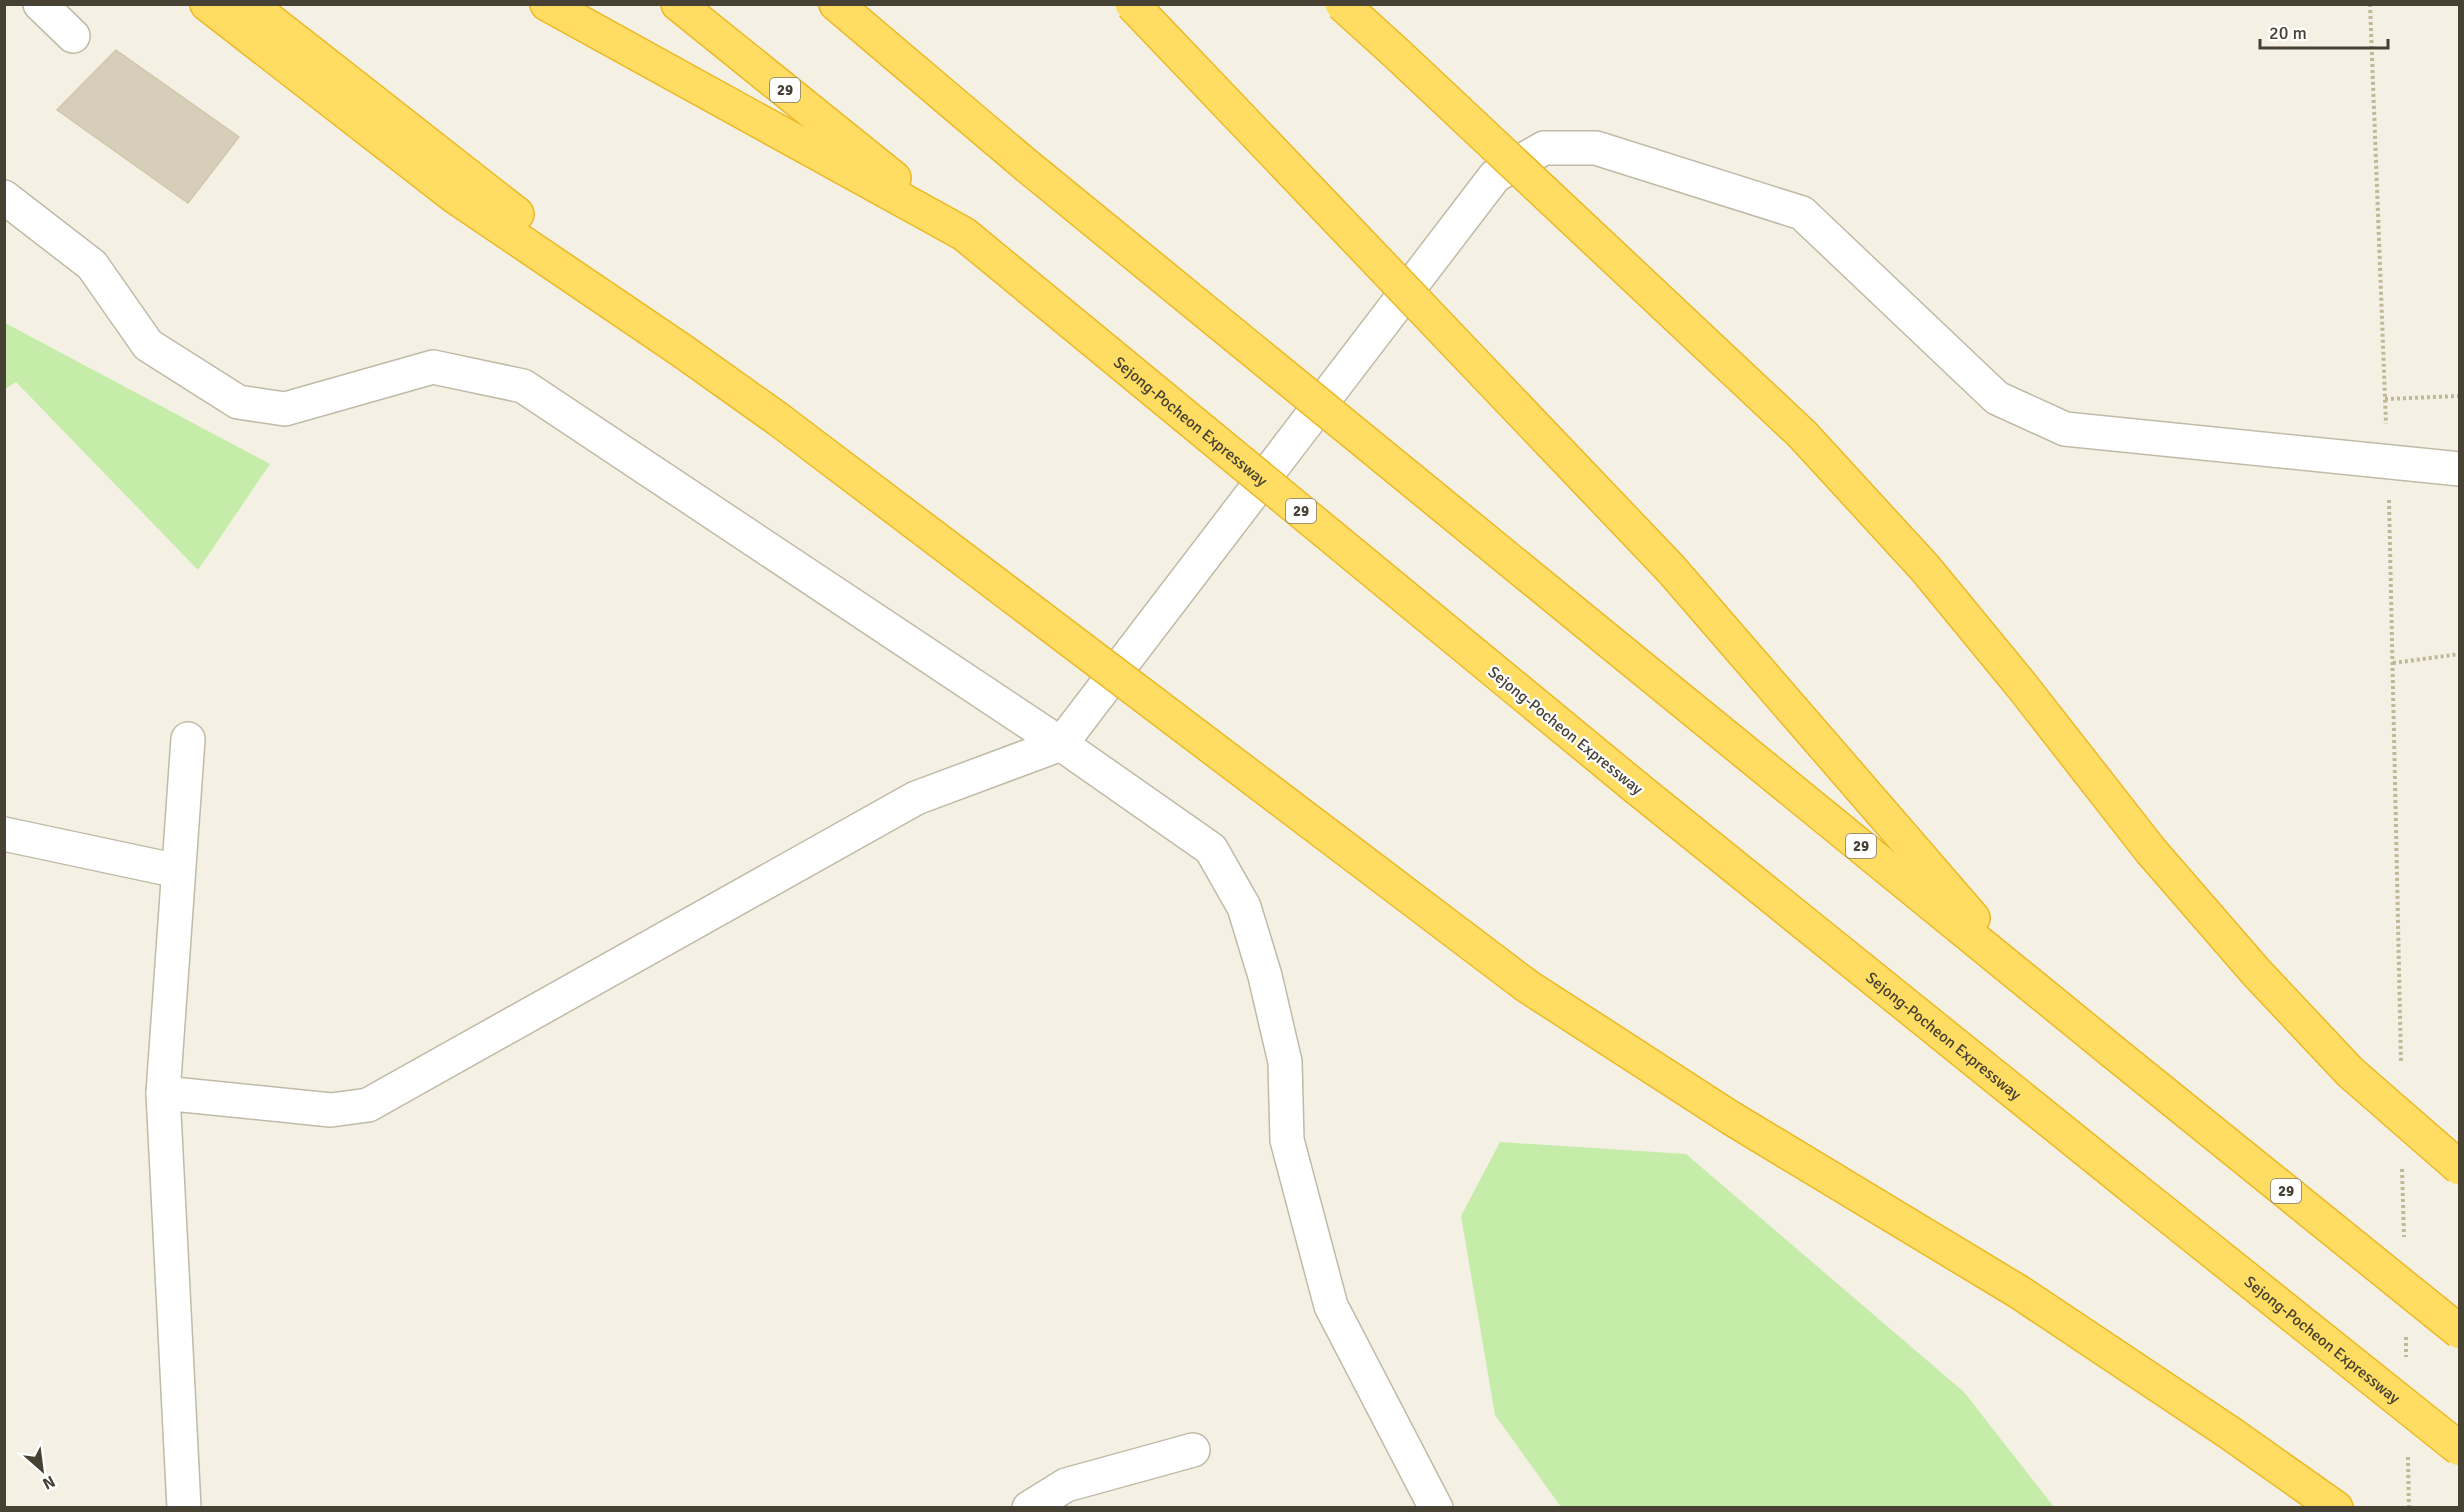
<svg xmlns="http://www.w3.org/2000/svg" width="2464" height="1512" font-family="Signika,sans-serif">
<rect width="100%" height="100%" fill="#f4f1e4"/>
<g fill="#c6eca9">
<polygon points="5,323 270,464 198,570 16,382 5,389"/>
<polygon points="1500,1142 1686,1154 1964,1392 2054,1507 1561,1507 1495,1415 1461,1216"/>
</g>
<polygon fill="#d6ceb8" stroke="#d2c7ab" stroke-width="1.5" points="116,50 239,137 188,203 57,110"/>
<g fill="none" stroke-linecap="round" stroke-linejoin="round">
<defs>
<g id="minor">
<polyline points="40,4 73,36"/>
<polyline points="4,197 92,265 148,345 238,402 285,409 433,367 523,386 1061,744"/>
<polyline points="4,834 178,871"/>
<polyline points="163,1093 188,739"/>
<polyline points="184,1508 163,1093 331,1110 368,1105 916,798 1061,744"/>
<polyline points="1029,1508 1066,1485 1193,1450"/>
<polyline points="1436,1508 1331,1306 1287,1140 1285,1062 1265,976 1244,907 1211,849 1061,744 1495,176 1544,148 1596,148 1802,213 1997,398 2065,429 2460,469"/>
</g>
<g id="highway">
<polyline points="207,4 454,196 681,350 778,419"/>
<polyline points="249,4 517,214"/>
<polyline points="547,4 964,234"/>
<polyline points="678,4 894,178"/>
<polyline points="836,4 1026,165"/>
<polyline points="1802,434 1925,568 2022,686 2151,851"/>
<polyline points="1671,569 1973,918"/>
<polyline points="1610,642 2112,1051"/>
<path id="s1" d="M1638 789 2132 1187"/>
<polyline points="1527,986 1731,1118 2019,1292 2230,1433 2336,1508"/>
</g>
</defs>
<use href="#minor" stroke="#c0baa6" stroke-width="36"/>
<use href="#highway" stroke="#ebb926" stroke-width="36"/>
<g stroke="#c3b896" stroke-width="4" stroke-dasharray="3 3" stroke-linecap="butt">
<polyline points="2370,4 2386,424"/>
<polyline points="2385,399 2460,396"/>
<polyline points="2389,500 2401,1063"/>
<polyline points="2393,663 2460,654"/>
<polyline points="2402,1169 2404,1237"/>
<polyline points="2406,1337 2406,1357"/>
<polyline points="2408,1457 2409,1508"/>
</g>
<use href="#minor" stroke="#fff" stroke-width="33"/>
<use href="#highway" stroke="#ffdd63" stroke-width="33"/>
<defs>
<g id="highway-bridge">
<polyline points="1132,4 1671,569"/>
<polyline points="1342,4 1394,51 1802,434"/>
<polyline points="1026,165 1610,642"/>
<path id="s2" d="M964 234 1638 789"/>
<polyline points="778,419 1527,986"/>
<polyline points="2151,851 2256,972 2350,1072 2460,1168"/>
<polyline points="2112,1051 2460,1332"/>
<path id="s3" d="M2132 1187 2460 1449"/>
</g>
</defs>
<use href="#highway-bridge" stroke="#ebb926" stroke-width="36" stroke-linecap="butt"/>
<use href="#highway-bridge" stroke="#ffdd63" stroke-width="33"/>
</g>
<g text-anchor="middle" stroke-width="4.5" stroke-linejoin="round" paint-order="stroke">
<g fill="#fff" stroke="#7e7a70" stroke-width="1.5">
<rect x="770" y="78" width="30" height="24" rx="4.5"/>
<rect x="1286" y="499" width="30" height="24" rx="4.5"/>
<rect x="1846" y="834" width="30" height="24" rx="4.5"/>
<rect x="2271" y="1179" width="30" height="24" rx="4.5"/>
</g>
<g font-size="15" font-weight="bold" fill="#464133">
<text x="785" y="95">29</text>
<text x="1301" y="516">29</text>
<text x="1861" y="851">29</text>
<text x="2286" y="1196">29</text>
</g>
<g font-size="16" fill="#464133" stroke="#fff">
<text dy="6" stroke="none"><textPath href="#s2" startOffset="294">Sejong-Pocheon Expressway</textPath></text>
<text transform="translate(1566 730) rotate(39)" y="6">Sejong-Pocheon Expressway</text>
<text dy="6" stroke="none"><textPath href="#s1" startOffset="393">Sejong-Pocheon Expressway</textPath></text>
<text dy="6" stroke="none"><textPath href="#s3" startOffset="244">Sejong-Pocheon Expressway</textPath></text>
</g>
</g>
<rect width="2464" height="1512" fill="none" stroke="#464133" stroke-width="12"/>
<g transform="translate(42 1470) rotate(152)" stroke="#ffffff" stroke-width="4.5" paint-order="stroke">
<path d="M0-4.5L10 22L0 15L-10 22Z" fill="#464133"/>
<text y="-9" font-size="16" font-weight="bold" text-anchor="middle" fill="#464133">N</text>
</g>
<path d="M2260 39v9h128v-9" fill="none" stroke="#464133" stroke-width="3"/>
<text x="2269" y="39" font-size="18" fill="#464133" stroke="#ffffff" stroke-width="4.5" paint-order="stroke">20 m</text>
</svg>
